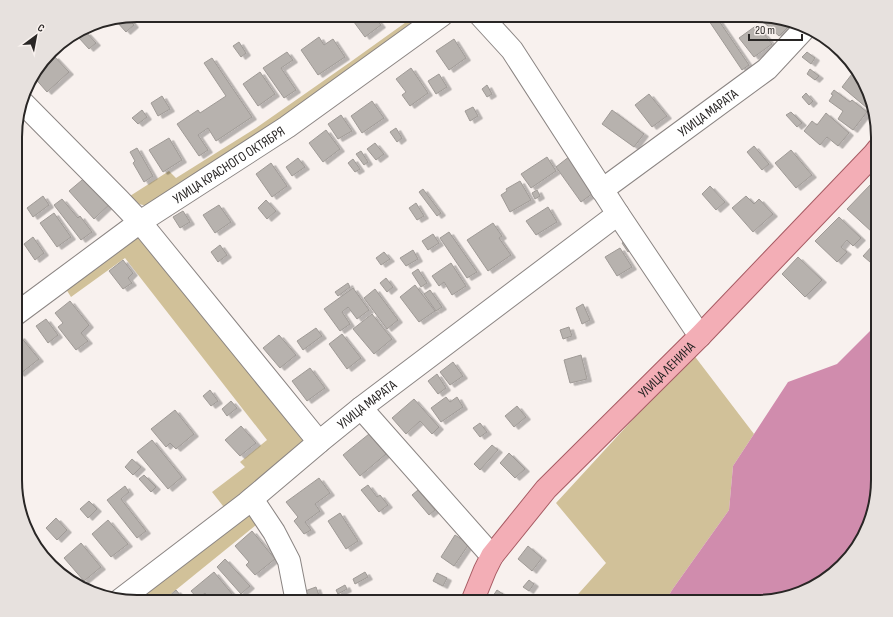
<svg xmlns="http://www.w3.org/2000/svg" width="893" height="617" font-family="'Sofia Sans Condensed',sans-serif">
<defs>
<filter id="shadow"><feDropShadow dx="4.5" dy="2.5" stdDeviation="0" flood-color="#0004"/></filter>
</defs>
<rect width="100%" height="100%" fill="#f8f1ee"/>
<g fill="#d1c199">
<polygon points="416,15 427,15 337,85 147,206 139,204 130,196 169,171 176,178 256,128 349,63"/>
<polygon points="137,236 144,237 308,441 229,509 223,506 212,492 245,467 240,462 267,440 125,258 71,297 66,289"/>
<polygon points="693,354 754,434 733,466 729,510 672,590 665,602 571,602 606,563 556,503"/>
<polygon points="249,515 256,525 161,602 133,602"/>
</g>
<polygon fill="#d08cad" points="878,323 878,488 871,520 853,554 810,589 757,602 665,602 672,590 729,510 733,466 788,382 837,364"/>
<g fill="#b7b2ae" stroke="#9f9a96" filter="url(#shadow)">
<polygon points="355,15 373,15 381,25 365,37 351,18"/>
<polygon points="672,15 681,15 674,19"/>
<polygon points="705,15 715,15 749,65 742,70"/>
<polygon points="763,15 779,18 788,27 779,36 760,19"/>
<polygon points="128,17 134,25 126,32 117,22 122,18"/>
<polygon points="757,25 772,44 754,57 739,38"/>
<polygon points="86,32 96,43 89,49 79,38"/>
<polygon points="319,37 324,45 333,39 345,57 318,75 301,50"/>
<polygon points="454,39 466,58 449,70 436,51"/>
<polygon points="239,42 246,53 241,57 233,46"/>
<polygon points="287,52 293,60 281,68 296,90 284,98 263,68"/>
<polygon points="807,52 815,58 811,64 802,57"/>
<polygon points="54,56 69,72 47,92 33,76 36,72"/>
<polygon points="212,58 252,117 216,141 208,128 198,135 208,150 199,156 177,124 198,110 200,113 226,96 204,63"/>
<polygon points="411,68 428,93 410,106 402,95 406,92 396,79"/>
<polygon points="810,69 819,76 815,80 807,74"/>
<polygon points="855,70 865,83 871,104 867,108 842,87"/>
<polygon points="260,72 275,94 258,106 243,84"/>
<polygon points="439,74 447,87 436,94 428,81"/>
<polygon points="487,85 492,94 487,97 482,89"/>
<polygon points="834,90 850,102 852,100 867,112 853,130 838,119 843,111 829,101 833,95 831,94"/>
<polygon points="806,93 813,101 809,105 802,97"/>
<polygon points="649,94 667,116 652,127 635,105"/>
<polygon points="162,96 170,109 158,116 151,103"/>
<polygon points="372,101 384,118 362,133 351,116"/>
<polygon points="473,107 478,116 470,121 465,111"/>
<polygon points="142,110 147,117 138,124 132,118"/>
<polygon points="612,110 644,134 634,147 602,124"/>
<polygon points="791,112 802,123 797,127 786,115"/>
<polygon points="826,113 849,133 838,146 827,137 820,145 804,131 812,121 817,125"/>
<polygon points="341,115 352,131 338,139 328,124"/>
<polygon points="396,128 402,138 397,142 390,132"/>
<polygon points="326,130 340,149 323,162 309,143"/>
<polygon points="169,138 182,160 163,172 149,150"/>
<polygon points="375,143 384,154 376,160 367,149"/>
<polygon points="754,146 769,164 762,170 747,152"/>
<polygon points="137,148 153,176 144,182 133,163 135,161 130,152"/>
<polygon points="791,150 812,175 796,188 775,163"/>
<polygon points="361,151 368,162 364,165 356,154"/>
<polygon points="570,156 596,191 581,202 556,167"/>
<polygon points="547,157 556,171 531,188 521,174"/>
<polygon points="298,158 305,167 292,176 286,167"/>
<polygon points="353,159 360,169 355,172 348,163"/>
<polygon points="271,163 287,186 272,197 256,174"/>
<polygon points="88,175 112,202 94,219 69,191"/>
<polygon points="520,181 531,200 510,212 501,195 507,191 506,189"/>
<polygon points="871,184 878,191 878,226 872,232 847,209"/>
<polygon points="710,186 725,202 716,210 702,194"/>
<polygon points="423,189 441,213 437,216 419,192"/>
<polygon points="537,190 540,196 535,199 532,193"/>
<polygon points="43,196 49,205 33,217 27,208"/>
<polygon points="746,196 754,204 759,199 773,214 753,232 732,208"/>
<polygon points="62,199 78,218 80,216 92,232 81,240 54,205"/>
<polygon points="266,200 276,211 267,219 258,208"/>
<polygon points="416,203 424,216 417,220 409,208"/>
<polygon points="219,205 231,222 215,233 203,215"/>
<polygon points="548,207 557,222 536,235 526,221"/>
<polygon points="183,211 190,222 180,228 173,217"/>
<polygon points="54,213 71,237 57,247 40,223"/>
<polygon points="839,217 861,238 853,246 847,240 841,247 847,252 837,262 815,241"/>
<polygon points="493,223 502,236 499,238 511,255 488,271 467,240"/>
<polygon points="449,232 477,272 467,278 440,238"/>
<polygon points="433,234 439,243 428,250 422,241"/>
<polygon points="33,237 44,253 35,260 24,244"/>
<polygon points="628,239 634,248 628,252 622,243"/>
<polygon points="874,244 878,247 878,254 870,262 863,256"/>
<polygon points="220,245 227,255 218,262 211,252"/>
<polygon points="620,248 632,267 617,276 605,257"/>
<polygon points="413,250 418,259 406,266 400,258"/>
<polygon points="384,252 390,259 381,265 376,258"/>
<polygon points="798,257 822,280 805,297 782,274"/>
<polygon points="123,260 133,273 128,278 132,283 123,289 109,271"/>
<polygon points="451,263 466,286 452,295 444,282 439,286 432,276"/>
<polygon points="418,269 427,283 421,287 412,273"/>
<polygon points="386,278 393,287 387,292 380,283"/>
<polygon points="348,283 350,287 338,296 335,292"/>
<polygon points="415,285 435,311 419,322 400,297"/>
<polygon points="353,288 369,310 357,319 348,307 342,312 350,324 340,331 324,309"/>
<polygon points="375,289 398,320 387,329 364,298"/>
<polygon points="430,290 442,307 436,311 424,294"/>
<polygon points="70,301 89,325 81,333 88,341 76,350 58,327 63,323 55,313"/>
<polygon points="583,304 590,320 582,324 576,308"/>
<polygon points="372,314 392,339 374,354 353,329"/>
<polygon points="46,319 58,335 48,343 36,326"/>
<polygon points="569,327 572,336 563,339 560,330"/>
<polygon points="316,328 322,336 303,350 297,341"/>
<polygon points="342,334 361,358 347,369 329,344"/>
<polygon points="279,335 296,355 280,368 263,348"/>
<polygon points="20,336 39,359 20,374 16,370 16,339"/>
<polygon points="581,355 587,379 570,383 564,360"/>
<polygon points="453,362 463,376 450,385 440,372"/>
<polygon points="310,368 325,388 307,401 292,381"/>
<polygon points="437,374 446,388 438,394 428,381"/>
<polygon points="210,390 218,401 211,406 203,396"/>
<polygon points="446,397 450,402 457,397 463,407 441,422 431,408"/>
<polygon points="414,399 439,427 432,434 420,421 406,434 392,418"/>
<polygon points="231,401 237,408 227,416 222,409"/>
<polygon points="517,406 526,417 514,427 505,416"/>
<polygon points="175,410 194,434 176,449 170,443 166,447 151,429"/>
<polygon points="480,423 487,432 480,437 473,428"/>
<polygon points="241,426 256,443 240,456 225,440"/>
<polygon points="369,434 386,454 360,476 343,455"/>
<polygon points="152,440 182,477 168,489 137,452"/>
<polygon points="492,445 498,450 480,470 474,464"/>
<polygon points="509,453 525,469 515,478 500,463"/>
<polygon points="132,459 141,467 133,475 125,467"/>
<polygon points="144,475 156,487 151,492 139,479"/>
<polygon points="319,478 330,493 315,504 320,511 305,522 311,530 304,534 294,521 298,517 286,502"/>
<polygon points="368,485 377,497 380,495 388,505 379,512 361,490"/>
<polygon points="125,486 129,492 121,499 146,531 137,538 107,500"/>
<polygon points="418,490 435,510 429,515 412,495"/>
<polygon points="89,501 97,509 88,518 80,509"/>
<polygon points="340,513 358,541 346,549 328,521"/>
<polygon points="56,518 67,530 57,540 46,528"/>
<polygon points="108,520 128,544 111,557 92,534"/>
<polygon points="252,531 275,559 255,575 246,565 249,562 235,546"/>
<polygon points="455,535 469,544 454,566 441,557"/>
<polygon points="81,543 101,567 84,581 64,558"/>
<polygon points="528,546 542,558 532,571 518,559"/>
<polygon points="225,559 250,586 241,594 217,567"/>
<polygon points="214,572 238,601 237,602 211,602 205,593 198,599 191,591"/>
<polygon points="365,572 368,577 355,584 353,579"/>
<polygon points="437,573 447,578 443,586 433,581"/>
<polygon points="529,580 534,584 529,591 523,587"/>
<polygon points="345,585 347,589 338,594 336,590"/>
<polygon points="316,587 321,601 318,602 309,602 305,591"/>
<polygon points="176,590 186,602 170,602 167,598"/>
<polygon points="497,590 512,600 511,602 489,602"/>
</g>
<g fill="none" stroke-linecap="round" stroke-linejoin="round">
<defs>
<g id="minor">
<polyline points="480,15 512,50 618,214 700,336"/>
<polyline points="22,102 119,200 140,222 319,442"/>
<path id="s1" d="M602 190 767 69 806 27"/>
<path id="s2" d="M16 314 140 222 287 127 442 15"/>
<polyline points="361,408 492,556"/>
<polyline points="252,499 274,532 289,561 297,602"/>
<path id="s3" d="M120 600 247 503 319 442 361 408 618 214"/>
</g>
<g id="major">
<path id="s4" d="M472 602 485 570 492 556 546 489 700 336 874 154 878 149"/>
</g>
</defs>
<use href="#minor" stroke="#8b8583" stroke-width="24"/>
<use href="#major" stroke="#a75b63" stroke-width="24"/>
<use href="#minor" stroke="#fff" stroke-width="22"/>
<use href="#major" stroke="#f3aeb6" stroke-width="22"/>
</g>
<g text-anchor="middle" stroke-width="3" stroke-linejoin="round" paint-order="stroke">
<g font-size="14" fill="#292625" stroke="#f8f1ee">
<text dy="5" stroke="none"><textPath href="#s1" startOffset="131">УЛИЦА МАРАТА</textPath></text>
<text dy="5" stroke="none"><textPath href="#s2" startOffset="260">УЛИЦА КРАСНОГО ОКТЯБРЯ</textPath></text>
<text dy="5" stroke="none"><textPath href="#s4" startOffset="306">УЛИЦА ЛЕНИНА</textPath></text>
<text dy="5" stroke="none"><textPath href="#s3" startOffset="315">УЛИЦА МАРАТА</textPath></text>
</g>
</g>
<path d="M0 0H893V617H0ZM137 22H756A115 115 0 0 1 871 137V480A115 115 0 0 1 756 595H137A115 115 0 0 1 22 480V137A115 115 0 0 1 137 22Z" fill="#e7e1de" fill-rule="evenodd"/>
<path fill="none" stroke="#292625" stroke-width="2" d="M137 22H756A115 115 0 0 1 871 137V480A115 115 0 0 1 756 595H137A115 115 0 0 1 22 480V137A115 115 0 0 1 137 22Z"/>
<g transform="translate(36 36) rotate(32)" stroke="#f8f1ee" stroke-width="3" paint-order="stroke">
<path d="M0-3L7 15L0 10L-7 15Z" fill="#292625"/>
<text y="-6" font-size="11" font-weight="bold" text-anchor="middle" fill="#292625">С</text>
</g>
<path d="M749 34v6h53v-6" fill="none" stroke="#292625" stroke-width="2"/>
<text x="755" y="34" font-size="12" fill="#292625" stroke="#f8f1ee" stroke-width="3" paint-order="stroke">20 m</text>
</svg>
